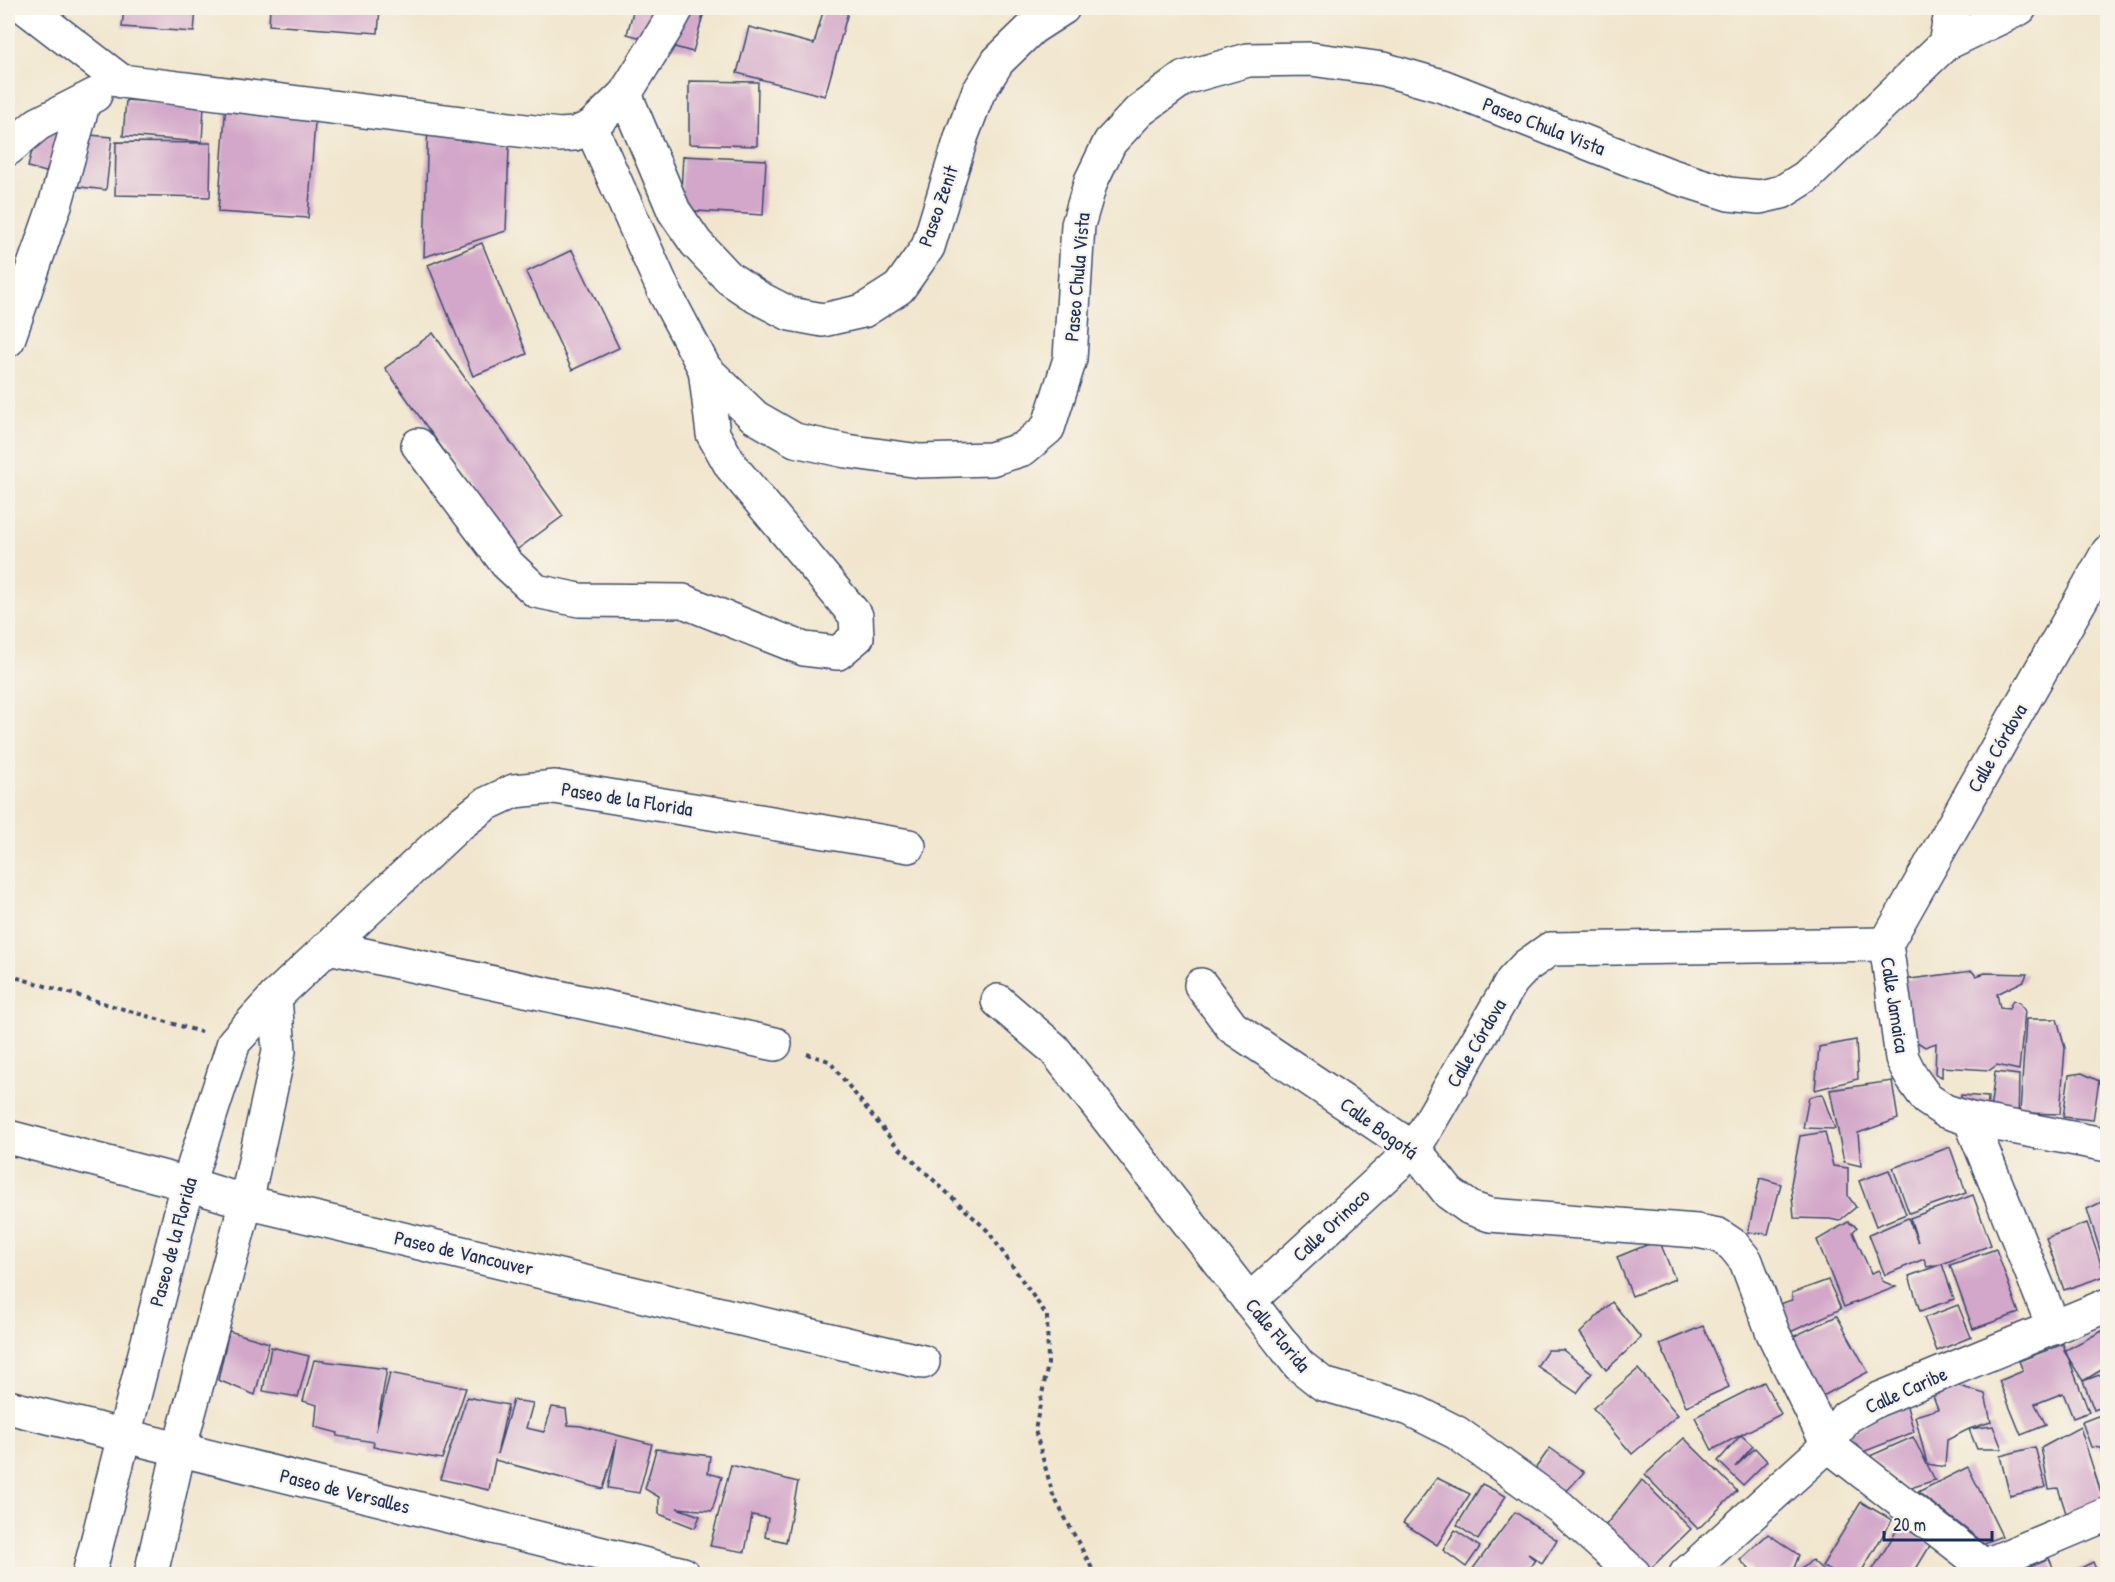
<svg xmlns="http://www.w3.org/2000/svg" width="2115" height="1582" font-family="'Patrick Hand',sans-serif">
<rect width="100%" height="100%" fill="#f7f3e8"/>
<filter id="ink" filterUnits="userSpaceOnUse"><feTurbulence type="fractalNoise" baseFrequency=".0167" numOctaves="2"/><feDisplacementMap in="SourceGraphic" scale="12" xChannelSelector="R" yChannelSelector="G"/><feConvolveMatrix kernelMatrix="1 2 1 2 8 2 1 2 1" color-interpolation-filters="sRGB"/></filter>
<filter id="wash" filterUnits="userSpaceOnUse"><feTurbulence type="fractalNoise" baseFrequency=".008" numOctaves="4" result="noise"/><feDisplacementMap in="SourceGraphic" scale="24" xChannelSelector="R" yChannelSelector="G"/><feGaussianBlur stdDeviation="1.35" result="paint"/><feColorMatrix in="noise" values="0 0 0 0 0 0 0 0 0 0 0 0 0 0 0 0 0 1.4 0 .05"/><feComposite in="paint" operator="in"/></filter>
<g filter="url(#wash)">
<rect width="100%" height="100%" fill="#f1e6cd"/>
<g id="blocks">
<g fill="#d3a7c9">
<polygon points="124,8 196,8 194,32 122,27"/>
<polygon points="270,8 380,8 378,33 269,25"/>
<polygon points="634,8 705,8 693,52 627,34"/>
<polygon points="824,8 848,12 825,96 737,73 749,27 814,44"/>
<polygon points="689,81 758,82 757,146 689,144"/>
<polygon points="126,100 204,106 202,142 123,136"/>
<polygon points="226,102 316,108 308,218 218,212"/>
<polygon points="428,119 510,121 506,231 424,257"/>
<polygon points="38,125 70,133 60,176 28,167"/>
<polygon points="78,134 112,137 106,190 72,186"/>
<polygon points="116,142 211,143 210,197 115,195"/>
<polygon points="683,156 766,160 763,215 680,210"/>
<polygon points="482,243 527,354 473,376 428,265"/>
<polygon points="572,250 619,348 572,370 526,272"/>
<polygon points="433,333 563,516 515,551 385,368"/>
<polygon points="1972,971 1976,976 1985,973 2027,974 2024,981 1997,994 2000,1008 2009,1009 2013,1000 2020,1003 2025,1011 2019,1070 1997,1065 1990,1070 1942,1067 1942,1077 1935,1074 1936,1043 1925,1047 1908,1036 1903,980"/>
<polygon points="2026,1019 2057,1019 2065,1048 2060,1114 2020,1113"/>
<polygon points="1856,1040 1858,1079 1815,1090 1819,1047"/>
<polygon points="1995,1072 2019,1075 2018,1122 1989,1118"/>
<polygon points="2082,1073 2099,1081 2093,1120 2063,1117 2069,1075"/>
<polygon points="1892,1081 1898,1119 1858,1133 1861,1166 1844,1162 1830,1090"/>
<polygon points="1822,1094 1835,1129 1803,1128 1809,1097"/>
<polygon points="1961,1095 1988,1097 1987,1118 1960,1112"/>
<polygon points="1825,1132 1833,1166 1848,1168 1848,1196 1856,1207 1839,1221 1830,1219 1794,1218 1791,1184 1800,1136"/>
<polygon points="1950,1147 1966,1193 1909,1213 1893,1168"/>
<polygon points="1889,1170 1906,1214 1876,1226 1859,1181"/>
<polygon points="1760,1178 1781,1184 1768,1234 1748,1232"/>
<polygon points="1973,1195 1991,1245 1942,1264 1954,1299 1920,1311 1909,1276 1942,1264 1927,1267 1924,1259 1885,1275 1869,1235 1908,1218 1918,1242 1910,1218"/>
<polygon points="2108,1199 2108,1272 2107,1272 2087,1209"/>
<polygon points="1848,1222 1857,1227 1853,1232 1871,1273 1879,1270 1882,1281 1896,1287 1844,1307 1817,1240"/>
<polygon points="2087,1223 2105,1276 2064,1290 2046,1238"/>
<polygon points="1659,1240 1675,1279 1632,1296 1617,1257"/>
<polygon points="1996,1249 2019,1313 1973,1329 1950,1265"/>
<polygon points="1828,1280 1841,1309 1786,1334 1774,1306 1792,1300 1792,1293"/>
<polygon points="1612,1302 1641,1338 1606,1370 1580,1333"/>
<polygon points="1958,1305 1971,1337 1937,1351 1924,1318"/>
<polygon points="1837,1316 1868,1372 1821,1397 1786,1340"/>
<polygon points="1703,1326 1729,1387 1686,1406 1660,1344"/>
<polygon points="229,1331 269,1343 255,1395 218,1380"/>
<polygon points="2102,1331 2108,1341 2108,1366 2083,1381 2064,1351"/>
<polygon points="2063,1344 2089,1412 2073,1418 2063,1393 2035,1404 2046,1425 2021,1435 1999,1381 2023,1371 2019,1361"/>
<polygon points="271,1347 309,1356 298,1397 263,1391"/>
<polygon points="1548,1350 1563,1350 1592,1373 1577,1393 1537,1366"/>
<polygon points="314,1360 387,1369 376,1431 390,1373 466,1388 442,1459 373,1447 374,1442 337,1436 338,1433 315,1427 317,1405 303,1401"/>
<polygon points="1638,1369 1678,1415 1632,1454 1593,1408"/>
<polygon points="2102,1374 2108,1388 2108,1405 2094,1410 2083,1381"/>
<polygon points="1764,1382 1781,1414 1712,1450 1695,1417"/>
<polygon points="1956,1385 1985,1394 1991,1422 1969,1429 1993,1426 2002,1449 1977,1449 1969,1429 1947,1440 1945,1467 1927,1464 1915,1416 1938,1409 1933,1396"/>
<polygon points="467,1397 508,1405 497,1454 513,1400 533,1403 526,1428 544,1432 552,1407 566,1409 568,1425 581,1426 652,1444 639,1493 608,1488 617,1440 603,1489 495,1460 489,1490 440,1479"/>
<polygon points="1906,1403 1914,1432 1863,1452 1843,1435"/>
<polygon points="2108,1412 2108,1468 2107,1468 2101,1448 2091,1447 2082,1422"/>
<polygon points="2080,1427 2104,1502 2066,1513 2058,1488 2049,1489 2041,1448"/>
<polygon points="1741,1435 1753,1446 1735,1467 1755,1448 1767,1461 1743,1485 1718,1461"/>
<polygon points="1913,1437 1935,1480 1908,1489 1870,1456"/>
<polygon points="1684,1438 1737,1491 1698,1529 1645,1475"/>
<polygon points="2035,1447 2046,1487 2010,1496 2000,1456"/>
<polygon points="1550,1448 1584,1472 1564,1494 1535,1469"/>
<polygon points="656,1449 710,1456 708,1473 722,1477 712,1511 677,1508 700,1516 695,1528 659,1514 659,1497 645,1489"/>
<polygon points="731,1465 798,1482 786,1542 765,1537 768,1518 752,1515 745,1552 710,1546"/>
<polygon points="1968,1467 2002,1536 1984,1543 1918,1492"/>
<polygon points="1437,1478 1470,1494 1437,1545 1403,1523"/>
<polygon points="1642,1480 1691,1529 1650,1569 1605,1526"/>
<polygon points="1482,1484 1506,1496 1478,1540 1457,1525"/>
<polygon points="1861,1502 1892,1520 1860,1574 1836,1574 1822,1566"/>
<polygon points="1515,1512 1557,1540 1542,1563 1528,1554 1535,1560 1525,1574 1469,1574"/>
<polygon points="1900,1525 1931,1544 1913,1574 1870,1574"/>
<polygon points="1455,1530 1480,1547 1466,1567 1443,1550"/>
<polygon points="1768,1534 1799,1555 1793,1571 1789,1574 1754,1574 1740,1560"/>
<polygon points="2049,1558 2056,1574 2012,1574"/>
<polygon points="1812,1560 1827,1574 1796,1574"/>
<polygon points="2093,1562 2098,1574 2069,1574"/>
</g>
</g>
</g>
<g filter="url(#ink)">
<use href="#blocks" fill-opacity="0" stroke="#3b4a6f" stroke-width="1.5"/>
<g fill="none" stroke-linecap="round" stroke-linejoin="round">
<defs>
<g id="minor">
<polyline points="26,8 121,81 559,135 574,134 591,127 625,94 666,28 677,8"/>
<polyline points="1945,44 1952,8"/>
<polyline points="625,94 674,211 696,243 729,278 757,297 790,314 823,320 863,311 899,288 928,247 962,135 978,93 998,61 1032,28 1063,8"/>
<polyline points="591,127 665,293 705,369 755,417 795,440 846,451 920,461 991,459 1023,449 1048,428 1070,359 1078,225 1091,181 1110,142 1139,111 1184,78 1248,60 1311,59 1383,69 1442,86 1672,176 1729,194 1760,197 1782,192 1806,177 1945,44 2020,8"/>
<polyline points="8,149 38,124 95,95"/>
<polyline points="8,340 56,202 84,101"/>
<polyline points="418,445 506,563 536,591 579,600 683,601 804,649 838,653 857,637 856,616 731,466 713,434 705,369"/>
<polyline points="1886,944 2108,552"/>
<polyline points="1886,944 1902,1058 1912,1078 1927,1099 1945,1111 1970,1119 2108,1145"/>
<polyline points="328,947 775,1044"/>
<polyline points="1201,985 1232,1027 1414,1149 1449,1193 1470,1208 1490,1215 1697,1231 1718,1235 1733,1245 1746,1261 1773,1333 1828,1445 1984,1566 1987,1574"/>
<polyline points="998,1001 1054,1049 1299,1365 1323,1384 1410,1409 1457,1433 1560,1507 1634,1574"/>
<polyline points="1970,1119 2054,1328"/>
<polyline points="8,1137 188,1184 246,1202 923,1362"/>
<polyline points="1249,1301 1414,1149 1512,981 1526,966 1550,949 1886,944"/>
<polyline points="8,1407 683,1574"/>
<polyline points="1984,1566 2108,1514"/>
<polyline points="89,1574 188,1184 234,1042 275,997 456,827 486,804 514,791 555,787 909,846"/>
<polyline points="151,1574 179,1450 246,1202 279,1051 275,997"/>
<polyline points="1686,1574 1828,1445 1846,1417 1877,1400 2108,1305"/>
</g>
</defs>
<use href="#minor" stroke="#3b4a6f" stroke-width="36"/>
<g stroke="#3b4a6f" stroke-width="4" stroke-dasharray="4.5 4.5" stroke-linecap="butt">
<polyline points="8,975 201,1032"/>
<polyline points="807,1054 829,1061 894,1143 988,1231 1047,1316 1048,1364 1035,1430 1053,1495 1095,1574"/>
</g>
<use href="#minor" stroke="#fff" stroke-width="33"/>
</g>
</g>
<g text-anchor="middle" stroke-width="4.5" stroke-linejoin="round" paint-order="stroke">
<g font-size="20" fill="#1b2f5e" stroke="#f7f3e8">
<text transform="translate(1544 126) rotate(21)" y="7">Paseo Chula Vista</text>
<text transform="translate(938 206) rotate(-71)" y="7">Paseo Zenit</text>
<text transform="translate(1077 277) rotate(-85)" y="7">Paseo Chula Vista</text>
<text transform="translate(1997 748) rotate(-60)" y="7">Calle Córdova</text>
<text transform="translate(627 799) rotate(9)" y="7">Paseo de la Florida</text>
<text transform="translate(1895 1005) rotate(81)" y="7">Calle Jamaica</text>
<text transform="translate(1476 1043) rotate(-60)" y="7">Calle Córdova</text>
<text transform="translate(1379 1128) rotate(36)" y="7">Calle Bogotá</text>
<text transform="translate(1331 1225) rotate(-43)" y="7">Calle Orinoco</text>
<text transform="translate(173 1242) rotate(-75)" y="7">Paseo de la Florida</text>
<text transform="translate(464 1253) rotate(13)" y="7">Paseo de Vancouver</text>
<text transform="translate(1278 1335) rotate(50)" y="7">Calle Florida</text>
<text transform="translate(1906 1390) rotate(-24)" y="7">Calle Caribe</text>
<text transform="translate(345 1491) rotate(14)" y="7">Paseo de Versalles</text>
</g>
</g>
<rect width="2115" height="1582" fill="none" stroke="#f7f3e8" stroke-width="30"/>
<path d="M1884 1531v9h108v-9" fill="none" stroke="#1b2f5e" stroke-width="3"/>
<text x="1893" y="1531" font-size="18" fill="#1b2f5e" stroke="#f7f3e8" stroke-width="4.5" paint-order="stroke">20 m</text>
</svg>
